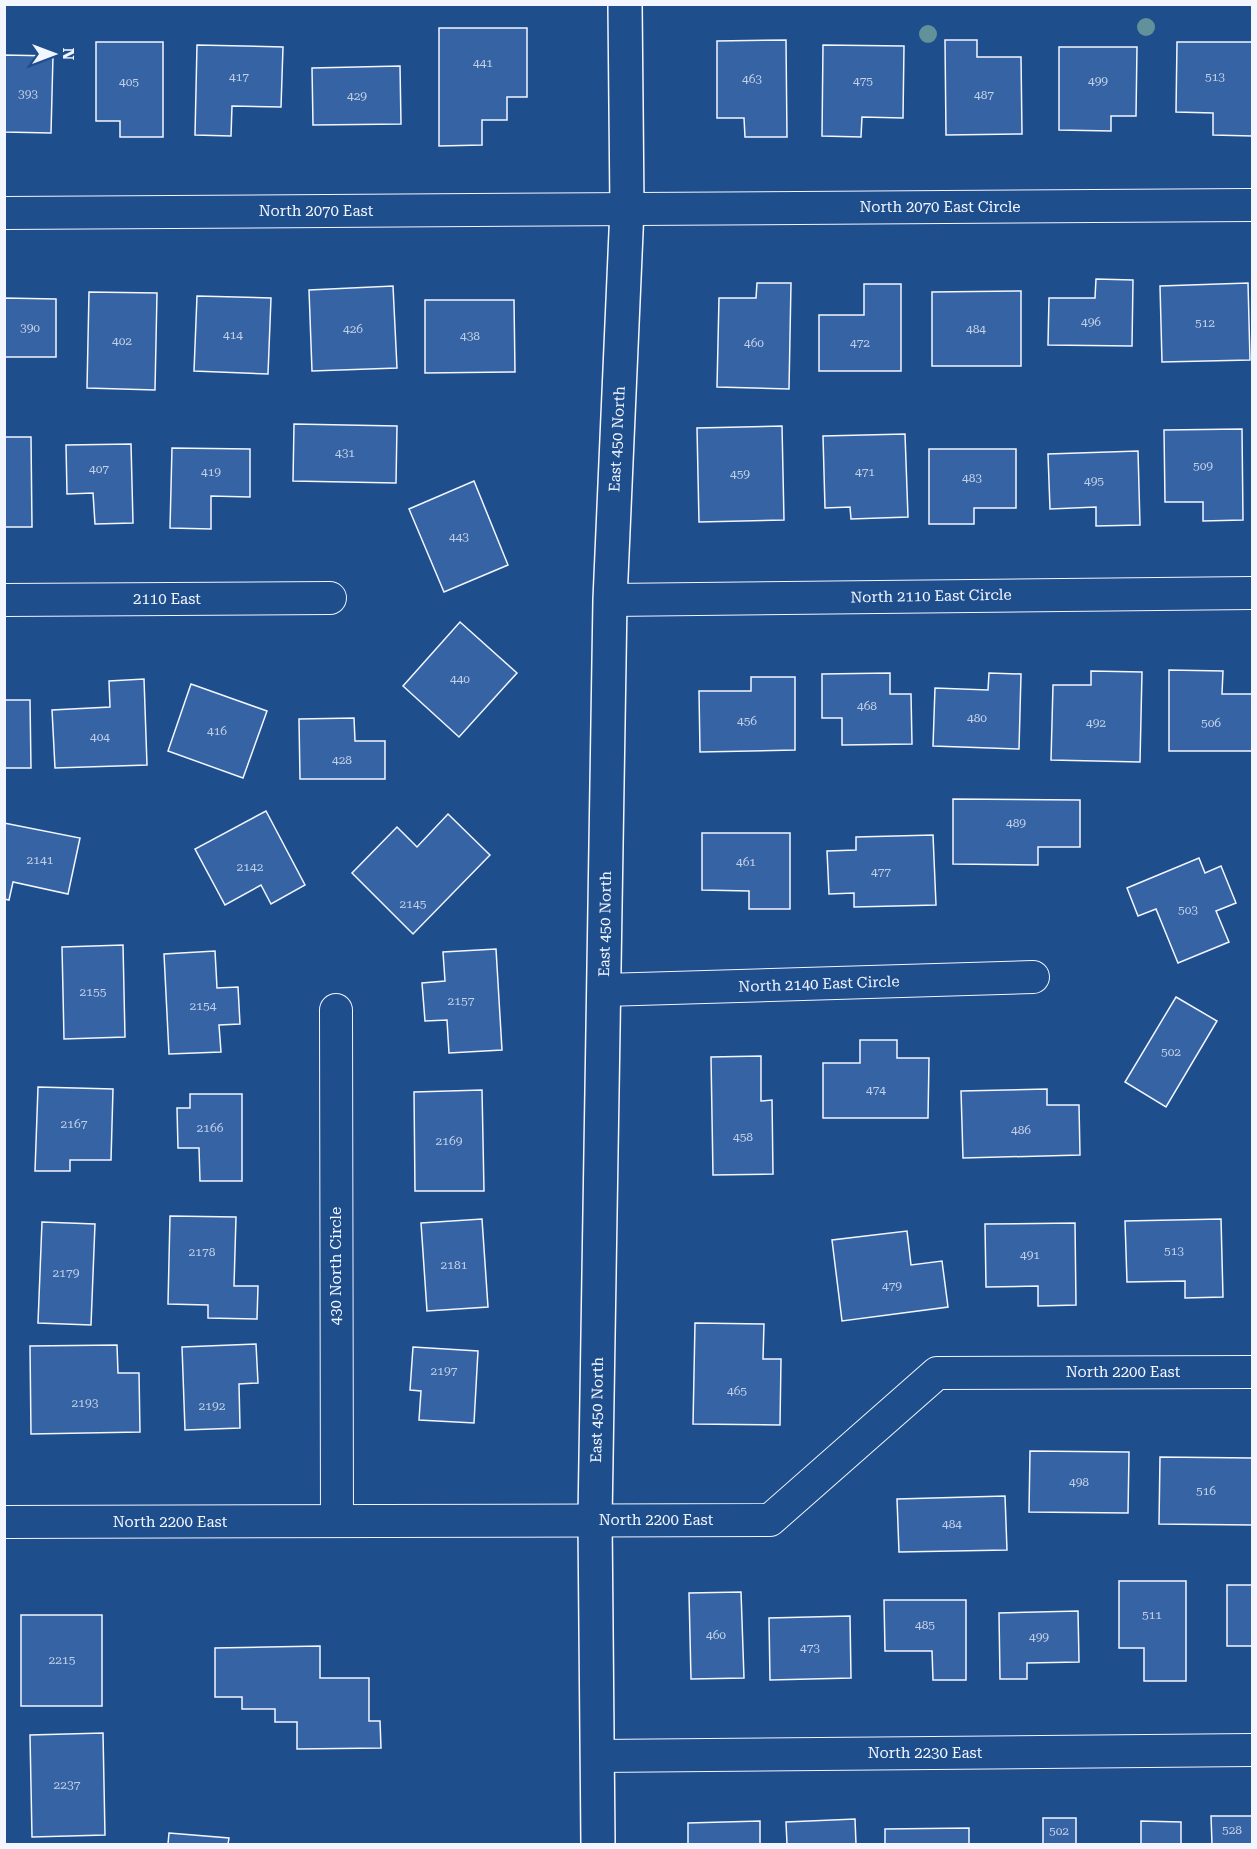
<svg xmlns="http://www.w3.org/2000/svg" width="1257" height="1849" font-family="'Roboto Serif',serif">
<rect width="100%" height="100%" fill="#1f4e8c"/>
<g fill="#3563a3" stroke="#f2f6ff" stroke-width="1.5">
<polygon points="439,28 527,28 527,97 507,97 507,120 482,120 482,145 439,146"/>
<polygon points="786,40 787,137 745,137 744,118 717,118 717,41"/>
<polygon points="945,40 977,40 977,57 1021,57 1022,134 946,135"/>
<polygon points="96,42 163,42 163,137 120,137 120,121 96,121"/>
<polygon points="1177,42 1252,42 1252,136 1213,135 1213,113 1176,112"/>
<polygon points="197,45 283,47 281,107 232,106 231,136 195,135"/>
<polygon points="823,45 904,46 903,118 862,117 861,137 822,136"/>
<polygon points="1059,47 1137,47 1136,116 1111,116 1111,131 1059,130"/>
<polygon points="4,55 53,56 51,133 4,132"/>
<polygon points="400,66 401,124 313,125 312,68"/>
<polygon points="1096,279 1133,280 1132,346 1048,345 1049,298 1095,298"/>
<polygon points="757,283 791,283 789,389 717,387 719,298 756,298"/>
<polygon points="1248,283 1250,360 1162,362 1160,286"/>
<polygon points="864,284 901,284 901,371 819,371 819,315 864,315"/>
<polygon points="393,286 397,368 312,371 309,290"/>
<polygon points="1021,291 1021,366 932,366 932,292"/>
<polygon points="89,292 157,293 155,390 87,388"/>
<polygon points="197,296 271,298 268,374 194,371"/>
<polygon points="4,298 56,299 56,357 4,357"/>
<polygon points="425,300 514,300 515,372 425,373"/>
<polygon points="294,424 397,426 396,483 293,481"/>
<polygon points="782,426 784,520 699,522 697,428"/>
<polygon points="1242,429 1243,520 1203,521 1203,502 1165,502 1164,430"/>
<polygon points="905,434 908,517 851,519 850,507 825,508 823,436"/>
<polygon points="4,437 31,437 32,527 4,527"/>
<polygon points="131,444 133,523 95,524 93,493 67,494 66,445"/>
<polygon points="172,448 250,449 250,497 211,496 211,529 170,528"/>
<polygon points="929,449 1016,449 1016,508 974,508 974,524 929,524"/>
<polygon points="1138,451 1140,525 1096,526 1096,507 1050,509 1048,454"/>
<polygon points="474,481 508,565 444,592 409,509"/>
<polygon points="460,622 517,673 459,737 403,686"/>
<polygon points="1169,670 1223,671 1222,694 1252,694 1252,751 1169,751"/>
<polygon points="1091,671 1142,672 1140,762 1051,760 1053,685 1091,685"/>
<polygon points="890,673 890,694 911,694 912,744 842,745 842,718 822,718 822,674"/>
<polygon points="989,673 1021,674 1019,749 933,746 935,688 988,690"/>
<polygon points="751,677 795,677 795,750 700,752 699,691 751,691"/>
<polygon points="144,679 147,765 55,768 52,710 110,707 109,681"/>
<polygon points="191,684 267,711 243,778 168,751"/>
<polygon points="4,700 30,700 31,768 4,768"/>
<polygon points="354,718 355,741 385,741 385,779 300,779 299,719"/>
<polygon points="953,799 1080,800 1080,847 1038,847 1038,865 953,864"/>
<polygon points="266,811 305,885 271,904 261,885 225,905 195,849"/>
<polygon points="448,814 490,855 413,934 352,873 397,827 417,847"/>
<polygon points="4,823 80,838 68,894 13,882 9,900 4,899"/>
<polygon points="702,833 790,833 790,909 749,909 749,891 702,890"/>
<polygon points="933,835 936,905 854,907 854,893 829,894 827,851 856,850 856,837"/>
<polygon points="1199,858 1205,873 1221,866 1236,903 1216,911 1229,942 1178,963 1156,909 1138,916 1127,888"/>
<polygon points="123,945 125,1037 64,1039 62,947"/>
<polygon points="496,949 502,1050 449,1053 447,1020 425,1021 422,983 445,981 443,952"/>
<polygon points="215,951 217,988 238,987 240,1024 219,1025 221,1052 169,1054 164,954"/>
<polygon points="1176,997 1217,1021 1166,1107 1125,1082"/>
<polygon points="860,1040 897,1040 897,1058 929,1058 928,1118 823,1118 823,1063 860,1063"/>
<polygon points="761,1056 761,1101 772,1100 773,1174 713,1175 711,1057"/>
<polygon points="38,1087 113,1089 111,1160 70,1160 70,1171 35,1171"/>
<polygon points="1047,1089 1047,1105 1079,1105 1080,1155 963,1158 961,1091"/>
<polygon points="482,1090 484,1191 415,1191 414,1092"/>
<polygon points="190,1094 242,1094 242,1181 200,1181 199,1148 178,1148 177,1108 190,1108"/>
<polygon points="170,1216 236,1217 234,1286 258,1286 257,1319 208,1318 208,1305 168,1304"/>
<polygon points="482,1219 488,1307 427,1311 421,1223"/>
<polygon points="1221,1219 1223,1297 1185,1298 1185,1281 1127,1282 1125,1221"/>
<polygon points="42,1222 95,1224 91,1325 38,1323"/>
<polygon points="1075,1223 1076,1305 1038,1306 1038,1286 986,1287 985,1224"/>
<polygon points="907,1231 911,1265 942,1261 948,1307 842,1321 832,1240"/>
<polygon points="695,1323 764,1324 763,1359 781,1359 780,1425 693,1424"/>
<polygon points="256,1344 258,1383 239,1384 240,1428 185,1430 182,1347"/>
<polygon points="117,1345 118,1373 139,1373 140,1432 31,1434 30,1346"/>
<polygon points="413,1347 478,1351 474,1423 419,1420 421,1391 410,1390"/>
<polygon points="1030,1451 1129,1452 1128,1513 1029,1512"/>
<polygon points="1160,1457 1252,1458 1252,1525 1159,1524"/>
<polygon points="1005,1496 1007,1550 899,1552 897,1499"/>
<polygon points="1119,1581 1186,1581 1186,1681 1144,1681 1144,1648 1119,1648"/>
<rect x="1227" y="1585" width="25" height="61"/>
<polygon points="741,1592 744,1678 691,1679 689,1593"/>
<polygon points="884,1600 966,1600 966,1680 933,1680 932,1651 885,1651"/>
<polygon points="1078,1611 1079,1662 1027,1663 1027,1679 1000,1679 999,1613"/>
<rect x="21" y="1615" width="81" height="91"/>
<polygon points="850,1616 851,1678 770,1680 769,1618"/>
<polygon points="320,1646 320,1678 369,1678 369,1721 380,1721 381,1748 297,1749 297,1722 275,1722 275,1709 242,1709 242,1697 215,1697 215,1648"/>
<polygon points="103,1733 105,1835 32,1837 30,1735"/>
<polygon points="1211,1816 1252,1816 1252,1844 1212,1844"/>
<rect x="1043" y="1818" width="33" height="26"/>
<polygon points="855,1819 856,1844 787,1844 786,1822"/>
<polygon points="760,1821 760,1844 688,1844 688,1823"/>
<polygon points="1141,1821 1181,1822 1181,1844 1141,1844"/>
<polygon points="969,1828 969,1844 885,1844 885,1829"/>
<polygon points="169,1833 229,1838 228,1844 168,1844"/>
</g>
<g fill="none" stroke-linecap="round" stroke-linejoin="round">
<defs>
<g id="minor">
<polyline points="4,213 1252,205"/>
<polyline points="4,600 330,598"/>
<polyline points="610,600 1252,593"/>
<polyline points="604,990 1033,977"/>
<polyline points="336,1010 337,1521"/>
<polyline points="4,1522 770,1520 937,1373 1252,1372"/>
<polyline points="598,1756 1252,1750"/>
</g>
<polyline id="tertiary" points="598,1844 595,1520 610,600 627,209 625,4"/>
</defs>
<use href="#minor" stroke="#f2f6ff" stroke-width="34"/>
<use href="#tertiary" stroke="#f2f6ff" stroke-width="36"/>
<use href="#minor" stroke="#1f4e8c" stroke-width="32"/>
<use href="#tertiary" stroke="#1f4e8c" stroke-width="33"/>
</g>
<g fill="#61919a">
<circle cx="1146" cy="27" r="9"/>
<circle cx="928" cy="34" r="9"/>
</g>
<g text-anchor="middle" stroke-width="4.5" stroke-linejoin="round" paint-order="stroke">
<g font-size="12" fill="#c3d1e8">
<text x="483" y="67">441</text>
<text x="239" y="81">417</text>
<text x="1215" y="81">513</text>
<text x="752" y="83">463</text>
<text x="863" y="85">475</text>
<text x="1098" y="85">499</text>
<text x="129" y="86">405</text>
<text x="28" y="98">393</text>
<text x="984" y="99">487</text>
<text x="357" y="100">429</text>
<text x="1091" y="326">496</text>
<text x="1205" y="327">512</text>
<text x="30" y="332">390</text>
<text x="353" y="333">426</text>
<text x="976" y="333">484</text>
<text x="233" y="339">414</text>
<text x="470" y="340">438</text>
<text x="122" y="345">402</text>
<text x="754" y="347">460</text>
<text x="860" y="347">472</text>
<text x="345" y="457">431</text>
<text x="1203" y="470">509</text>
<text x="99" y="473">407</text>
<text x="211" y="476">419</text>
<text x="865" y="476">471</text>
<text x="740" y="478">459</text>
<text x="972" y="482">483</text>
<text x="1094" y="485">495</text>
<text x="459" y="541">443</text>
<text x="460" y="683">440</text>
<text x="867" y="710">468</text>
<text x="977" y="722">480</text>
<text x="747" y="725">456</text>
<text x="1096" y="727">492</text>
<text x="1211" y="727">506</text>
<text x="217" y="735">416</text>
<text x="100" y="741">404</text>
<text x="342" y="764">428</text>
<text x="1016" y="827">489</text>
<text x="40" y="864">2141</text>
<text x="746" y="866">461</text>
<text x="250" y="871">2142</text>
<text x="881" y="876">477</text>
<text x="413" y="908">2145</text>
<text x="1188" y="914">503</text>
<text x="93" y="996">2155</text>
<text x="461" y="1005">2157</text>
<text x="203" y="1010">2154</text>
<text x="1171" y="1056">502</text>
<text x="876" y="1094">474</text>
<text x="74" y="1128">2167</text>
<text x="210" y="1132">2166</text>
<text x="1021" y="1134">486</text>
<text x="743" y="1141">458</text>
<text x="449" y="1145">2169</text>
<text x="1174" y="1255">513</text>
<text x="202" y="1256">2178</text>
<text x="1030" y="1259">491</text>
<text x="454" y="1269">2181</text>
<text x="66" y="1277">2179</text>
<text x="892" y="1290">479</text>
<text x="444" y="1375">2197</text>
<text x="737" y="1395">465</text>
<text x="85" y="1407">2193</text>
<text x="212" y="1410">2192</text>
<text x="1079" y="1486">498</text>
<text x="1206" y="1495">516</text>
<text x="952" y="1528">484</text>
<text x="1152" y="1619">511</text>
<text x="925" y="1629">485</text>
<text x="716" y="1639">460</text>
<text x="1039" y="1641">499</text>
<text x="810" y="1652">473</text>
<text x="62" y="1664">2215</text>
<text x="67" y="1789">2237</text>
<text x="1232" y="1834">528</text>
<text x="1059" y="1835">502</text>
</g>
<g font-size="15" fill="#f2f6ff" stroke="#1f4e8c">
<text x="940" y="212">North 2070 East Circle</text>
<text x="316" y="216">North 2070 East</text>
<text transform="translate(617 439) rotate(-87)" y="5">East 450 North</text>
<text transform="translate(931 596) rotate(-1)" y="5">North 2110 East Circle</text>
<text x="167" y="604">2110 East</text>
<text transform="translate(605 924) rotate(-89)" y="5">East 450 North</text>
<text transform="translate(819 984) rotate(-2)" y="5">North 2140 East Circle</text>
<text transform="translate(336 1266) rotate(-90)" y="5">430 North Circle</text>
<text x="1123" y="1377">North 2200 East</text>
<text transform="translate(597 1410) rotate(-89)" y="5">East 450 North</text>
<text x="656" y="1525">North 2200 East</text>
<text x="170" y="1527">North 2200 East</text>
<text x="925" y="1758">North 2230 East</text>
</g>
</g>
<rect width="1257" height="1849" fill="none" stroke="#f2f6ff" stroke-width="12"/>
<g transform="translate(54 54) rotate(90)" stroke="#1f4e8c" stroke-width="4.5" paint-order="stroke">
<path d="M0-4.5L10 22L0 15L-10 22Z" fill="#f2f6ff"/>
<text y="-9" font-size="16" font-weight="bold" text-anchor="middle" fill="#f2f6ff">N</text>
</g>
</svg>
